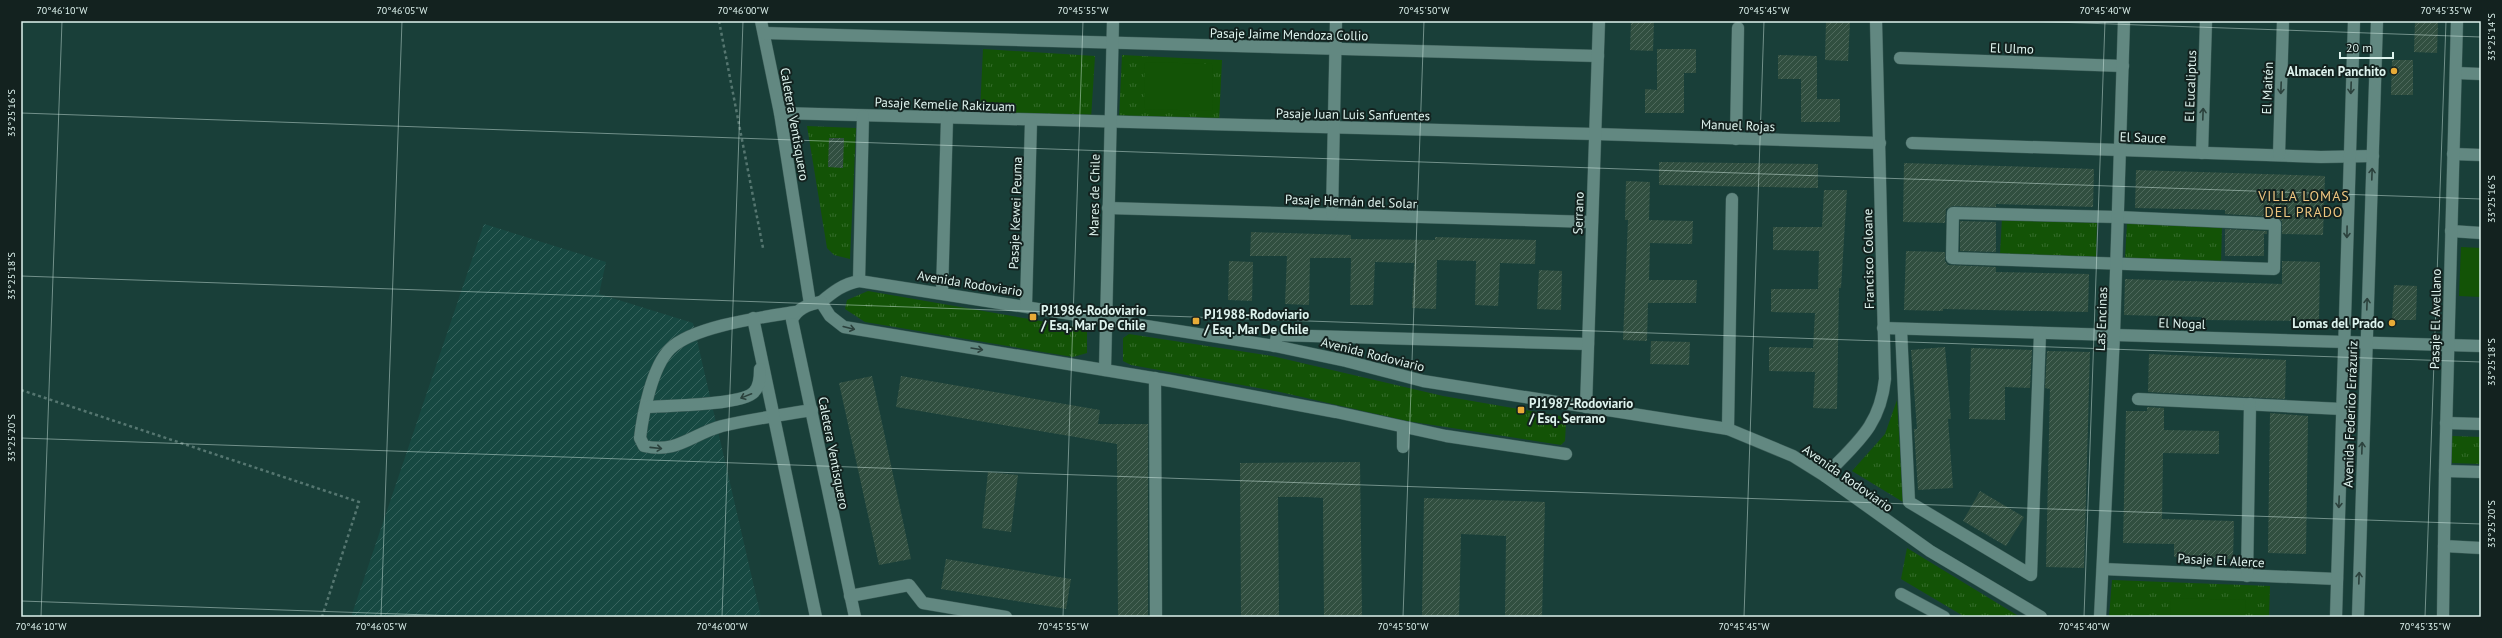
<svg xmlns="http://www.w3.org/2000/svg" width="2502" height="638" font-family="'PT Sans',sans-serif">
<defs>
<pattern id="industrial-furrows" width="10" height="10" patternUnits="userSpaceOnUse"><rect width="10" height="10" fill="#174942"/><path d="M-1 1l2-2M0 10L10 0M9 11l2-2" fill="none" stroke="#38645e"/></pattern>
<pattern id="grass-tufts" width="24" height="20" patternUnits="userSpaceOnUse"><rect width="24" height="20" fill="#135306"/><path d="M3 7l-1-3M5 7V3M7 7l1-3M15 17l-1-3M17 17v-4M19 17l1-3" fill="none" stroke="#356c2b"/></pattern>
<pattern id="building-hatch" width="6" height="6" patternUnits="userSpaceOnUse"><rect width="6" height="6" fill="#314f40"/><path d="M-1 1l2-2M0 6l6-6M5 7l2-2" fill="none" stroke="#4e695c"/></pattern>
</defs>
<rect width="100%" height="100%" fill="#193f39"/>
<polygon fill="url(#industrial-furrows)" points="484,224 606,262 599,294 693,323 761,617 351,617"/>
<g fill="url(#grass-tufts)">
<polygon points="983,49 1095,56 1091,119 980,112"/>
<polygon points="1122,55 1222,60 1219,122 1119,118"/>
<polygon points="807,126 856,128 850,259 834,255 827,248"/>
<polygon points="2002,218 2097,221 2096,257 2000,254"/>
<polygon points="2127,223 2222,226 2221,262 2125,259"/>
<polygon points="868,291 1087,329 1087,353 1073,357 865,322 845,309 847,300"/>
<polygon points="1129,334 1272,356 1443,396 1560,416 1566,423 1565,441 1561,445 1407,421 1280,392 1131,365 1123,361 1123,338"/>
<polygon points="1897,400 1903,502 1852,471 1885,434"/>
<polygon points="2452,436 2481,437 2481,464 2452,463"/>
<polygon points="1907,548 2020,617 1965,617 1901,579"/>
<polygon points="2112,580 2270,586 2269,617 2109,617"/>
</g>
<g fill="#135306">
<polygon points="1145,62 1213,64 1212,111 1144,109"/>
<polygon points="2461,247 2481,248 2481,297 2459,296"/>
<polygon points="2171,598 2246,600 2245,617 2170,617"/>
</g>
<g fill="url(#building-hatch)">
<polygon points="1631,21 1654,21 1653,51 1630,50"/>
<polygon points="1826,21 1850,22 1848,61 1825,60"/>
<polygon points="2415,21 2438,21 2437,53 2414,52"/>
<polygon points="1657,49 1696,49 1696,73 1684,73 1684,113 1645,113 1645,89 1657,90"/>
<polygon points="1778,55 1817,56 1817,99 1840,99 1840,122 1801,122 1801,79 1778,79"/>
<polygon points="2392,60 2413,60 2413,95 2391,95"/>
<polygon points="829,138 844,138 843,168 828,167"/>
<polygon points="1659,162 1818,164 1818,188 1659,185"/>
<polygon points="1904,163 2094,169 2093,207 1996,204 1996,207 1953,206 1946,209 1945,223 1903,222"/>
<polygon points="2136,170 2325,176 2323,235 2282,234 2282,221 2275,217 2225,214 2225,210 2135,208"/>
<polygon points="1626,181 1650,182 1649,220 1693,221 1692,244 1650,243 1649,280 1697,280 1696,303 1648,303 1647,341 1623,340 1628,220 1625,220"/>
<polygon points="1824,190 1847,190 1841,288 1839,288 1837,409 1813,408 1815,372 1769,371 1769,347 1813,348 1815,313 1771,312 1771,289 1818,289 1819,251 1773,250 1773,227 1822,227"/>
<polygon points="1960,221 1996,222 1996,252 1960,251"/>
<polygon points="2225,229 2267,231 2267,234 2264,234 2264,256 2225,256"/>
<polygon points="1251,232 1351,235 1351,239 1435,240 1435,237 1536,240 1535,264 1500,263 1498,306 1475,305 1476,261 1437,260 1436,309 1412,308 1414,263 1375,262 1373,305 1350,305 1351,258 1310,258 1309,305 1285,304 1287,256 1250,256"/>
<polygon points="1906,251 1945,252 1945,261 1948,265 1996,267 1996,272 2089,274 2088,312 1943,309 1943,311 1904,310"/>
<polygon points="1229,261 1253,262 1252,301 1228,300"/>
<polygon points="2282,261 2320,262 2319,321 2202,320 2202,317 2124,315 2125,279 2282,284"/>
<polygon points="1539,270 1562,271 1561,310 1537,309"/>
<polygon points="2394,285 2417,286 2416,320 2392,320"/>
<polygon points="1651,341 1690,342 1689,365 1650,364"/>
<polygon points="1945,347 1951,419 1948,419 1953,488 1918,490 1914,429 1917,429 1911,350"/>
<polygon points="1971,348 2032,350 2030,388 2005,387 2005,420 1969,419"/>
<polygon points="2047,351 2090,352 2084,568 2046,567 2050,389 2045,388"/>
<polygon points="2149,354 2286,360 2285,399 2148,392"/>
<polygon points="872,376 911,559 879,565 839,383"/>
<polygon points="901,376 1100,410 1098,424 1148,424 1148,617 1118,617 1117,444 896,407"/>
<polygon points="2147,407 2164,408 2164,430 2219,431 2219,454 2163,453 2162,519 2234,521 2233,559 2174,557 2174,544 2123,543 2126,411 2147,411"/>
<polygon points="2270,413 2308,416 2306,554 2268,553"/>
<polygon points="1360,462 1362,617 1324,617 1323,498 1307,497 1278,497 1279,617 1241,617 1240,463"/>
<polygon points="988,472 1018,475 1011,532 982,528"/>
<polygon points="1980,491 2024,517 2006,546 1963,521"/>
<polygon points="1424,498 1545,502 1542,617 1505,617 1506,536 1461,534 1459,617 1422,617"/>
<polygon points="946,559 1071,579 1066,609 941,589"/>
</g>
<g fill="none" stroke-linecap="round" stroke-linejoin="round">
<defs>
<g id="minor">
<polyline points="761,21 780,113 810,304"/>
<polyline points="764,33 1598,56"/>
<polyline points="1900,58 2123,66"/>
<polyline points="2456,73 2481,74"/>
<polyline points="780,113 1595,134 1880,143"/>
<polyline points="1736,139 1738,28"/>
<polyline points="1912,143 2321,157 2373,156"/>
<polyline points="2202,153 2206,21"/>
<polyline points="2453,154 2481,155"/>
<polyline points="2279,155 2283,21"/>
<polyline points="1108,208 1592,222"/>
<polygon points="1953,213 2118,217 2275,224 2274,269 1952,258"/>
<polyline points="1332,214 1336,21"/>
<polyline points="2451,231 2481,233"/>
<polyline points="859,281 863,116"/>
<polyline points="942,293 947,119"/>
<path d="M821 302C833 292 843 284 859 281L1275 346 1346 361 1423 381 1728 429 1793 456 1825 476 1930 551 2041 617"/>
<polyline points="821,302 830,316 844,327 1171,381 1336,412 1446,436 1566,454"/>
<path d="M821 302C809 304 797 308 792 320L855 617"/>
<polyline points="1026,306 1031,121"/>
<path d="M795 312C764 317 693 326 670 349 652 367 643 413 640 438L644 446C677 454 692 434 722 426 751 419 782 415 812 410"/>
<polyline points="753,318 816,617"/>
<polyline points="1883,328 2481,346"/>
<polyline points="1901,329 1909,502 2031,575 2040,333"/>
<polyline points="1275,346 1277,335 1588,344"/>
<polyline points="1105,370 1113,21"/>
<polyline points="1155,378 1156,617"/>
<polyline points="2138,399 2342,409"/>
<path d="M647 407C666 406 743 405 754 392 760 386 760 376 760 369"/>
<polyline points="1586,407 1599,21"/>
<polyline points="2446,423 2481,424"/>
<polyline points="1728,429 1732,199"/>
<polyline points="1403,447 1403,427"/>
<polyline points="2445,471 2481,472"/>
<path d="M1825 476C1856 443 1880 427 1885 379L1876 21"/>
<polyline points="2444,546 2481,548"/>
<polyline points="2103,569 2337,579"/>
<polyline points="2247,576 2250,404"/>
<polyline points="1901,594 1944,617"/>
<polyline points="850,596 909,585 923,603 1006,617"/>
<polyline points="2100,617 2114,335 2124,21"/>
<polyline points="2336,617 2354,21"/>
<polyline points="2358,617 2377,21"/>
<polyline points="2443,617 2445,471 2457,21"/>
</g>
</defs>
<use href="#minor" stroke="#3a5b56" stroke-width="13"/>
<g stroke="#557670" stroke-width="2.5" stroke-dasharray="3 3" stroke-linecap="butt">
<polyline points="719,21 763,248"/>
<polyline points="21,390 359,502 322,617"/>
</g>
<use href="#minor" stroke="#628881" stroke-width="12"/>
</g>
<defs><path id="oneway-shaft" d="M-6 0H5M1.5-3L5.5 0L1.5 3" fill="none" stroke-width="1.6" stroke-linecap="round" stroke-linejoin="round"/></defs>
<g stroke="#2b413c">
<use href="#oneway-shaft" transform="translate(2281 88) rotate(92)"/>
<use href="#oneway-shaft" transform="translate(2351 88) rotate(92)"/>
<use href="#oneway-shaft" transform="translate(2203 114) rotate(-88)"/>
<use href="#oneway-shaft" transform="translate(2372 174) rotate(-88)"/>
<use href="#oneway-shaft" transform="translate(2347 232) rotate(91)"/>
<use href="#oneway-shaft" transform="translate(2367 304) rotate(-88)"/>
<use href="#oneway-shaft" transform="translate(849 328) rotate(14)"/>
<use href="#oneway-shaft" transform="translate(977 349) rotate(9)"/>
<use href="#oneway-shaft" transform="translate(746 396) rotate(158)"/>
<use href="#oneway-shaft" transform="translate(656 448) rotate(6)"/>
<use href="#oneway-shaft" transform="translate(2362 448) rotate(-88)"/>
<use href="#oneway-shaft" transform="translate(2339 502) rotate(92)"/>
<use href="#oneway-shaft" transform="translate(2359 578) rotate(-88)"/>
</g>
<path fill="none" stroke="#def3ee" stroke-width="1" stroke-opacity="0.45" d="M2026 21 2481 37M21 113 2481 199M21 276 2481 362M21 438 2481 524M21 601 486 617M41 617 62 21M381 617 402 21M722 617 743 21M1063 617 1083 21M1403 617 1424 21M1744 617 1764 21M2084 617 2105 21M2425 617 2446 21"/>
<g fill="#e8ab37" stroke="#13221f" stroke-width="1.5">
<circle cx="2394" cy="71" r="4"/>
<rect x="1029" y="313" width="8" height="8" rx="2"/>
<rect x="1192" y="317" width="8" height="8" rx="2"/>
<circle cx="2392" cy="323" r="4"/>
<rect x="1517" y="406" width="8" height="8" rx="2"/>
</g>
<g text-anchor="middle" stroke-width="4" stroke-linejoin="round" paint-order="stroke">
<g font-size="13" fill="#def3ee" stroke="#13221f">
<text transform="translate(1289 34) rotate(1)" y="5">Pasaje Jaime Mendoza Collio</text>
<text transform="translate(2012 48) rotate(2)" y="5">El Ulmo</text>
<text transform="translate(2190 86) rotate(-88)" y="5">El Eucaliptus</text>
<text transform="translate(2267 88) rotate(-88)" y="5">El Maitén</text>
<text transform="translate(945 104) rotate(2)" y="5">Pasaje Kemelie Rakizuam</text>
<text transform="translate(1353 114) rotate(1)" y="5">Pasaje Juan Luis Sanfuentes</text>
<text transform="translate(795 124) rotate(80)" y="5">Caletera Ventisquero</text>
<text transform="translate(1738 125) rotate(2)" y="5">Manuel Rojas</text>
<text transform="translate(2143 137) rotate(2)" y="5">El Sauce</text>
<text transform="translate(1094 195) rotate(-89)" y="5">Mares de Chile</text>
<text transform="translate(1351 201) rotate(2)" y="5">Pasaje Hernán del Solar</text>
<text transform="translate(1015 213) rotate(-88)" y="5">Pasaje Kewei Peuma</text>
<text transform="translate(1578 213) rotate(-88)" y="5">Serrano</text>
<text transform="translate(1868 259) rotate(-91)" y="5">Francisco Coloane</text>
<text transform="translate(970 283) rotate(9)" y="5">Avenida Rodoviario</text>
<text transform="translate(2101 319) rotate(-88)" y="5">Las Encinas</text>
<text transform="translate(2435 319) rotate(-89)" y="5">Pasaje El Avellano</text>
<text transform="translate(2182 323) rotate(2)" y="5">El Nogal</text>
<text transform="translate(1373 354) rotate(14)" y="5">Avenida Rodoviario</text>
<text transform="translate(2350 414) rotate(-88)" y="5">Avenida Federico Errázuriz</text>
<text transform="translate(834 453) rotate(79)" y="5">Caletera Ventisquero</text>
<text transform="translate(1848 478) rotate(35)" y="5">Avenida Rodoviario</text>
<text transform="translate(2221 560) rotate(3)" y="5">Pasaje El Alerce</text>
</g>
<g font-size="13" font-weight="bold" fill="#def3ee" stroke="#13221f" text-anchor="start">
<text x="2386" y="76" text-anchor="end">Almacén Panchito</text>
<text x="1041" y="315">PJ1986-Rodoviario<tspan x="1041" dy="15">/ Esq. Mar De Chile</tspan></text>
<text x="1204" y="319">PJ1988-Rodoviario<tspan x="1204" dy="15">/ Esq. Mar De Chile</tspan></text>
<text x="2384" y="328" text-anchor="end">Lomas del Prado</text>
<text x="1529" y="408">PJ1987-Rodoviario<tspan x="1529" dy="15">/ Esq. Serrano</tspan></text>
</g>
<g font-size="14" letter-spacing="1" fill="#efc680" stroke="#13221f">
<text x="2304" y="201">VILLA LOMAS<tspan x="2304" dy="16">DEL PRADO</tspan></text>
</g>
</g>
<rect width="2502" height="638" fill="none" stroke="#13221f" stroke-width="44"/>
<path d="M2340 52v6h53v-6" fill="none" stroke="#def3ee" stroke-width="2"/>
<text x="2346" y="52" font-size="12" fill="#def3ee" stroke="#13221f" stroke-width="3" paint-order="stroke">20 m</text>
<rect x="22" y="22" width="2458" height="594" fill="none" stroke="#def3ee" stroke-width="1.5"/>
<g font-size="10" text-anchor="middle" fill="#def3ee">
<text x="62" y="14">70°46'10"W</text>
<text x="402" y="14">70°46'05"W</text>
<text x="743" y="14">70°46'00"W</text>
<text x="1083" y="14">70°45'55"W</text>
<text x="1424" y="14">70°45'50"W</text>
<text x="1764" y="14">70°45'45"W</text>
<text x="2105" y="14">70°45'40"W</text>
<text x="2446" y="14">70°45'35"W</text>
<text transform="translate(2491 37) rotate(-90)" y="4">33°25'14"S</text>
<text transform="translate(11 113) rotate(-90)" y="4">33°25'16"S</text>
<text transform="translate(2491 199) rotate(-90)" y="4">33°25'16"S</text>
<text transform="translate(11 276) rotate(-90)" y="4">33°25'18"S</text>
<text transform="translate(2491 362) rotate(-90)" y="4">33°25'18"S</text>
<text transform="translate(11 438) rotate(-90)" y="4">33°25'20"S</text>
<text transform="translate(2491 524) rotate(-90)" y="4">33°25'20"S</text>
<text x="41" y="630">70°46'10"W</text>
<text x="381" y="630">70°46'05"W</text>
<text x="722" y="630">70°46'00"W</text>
<text x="1063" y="630">70°45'55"W</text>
<text x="1403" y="630">70°45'50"W</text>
<text x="1744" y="630">70°45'45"W</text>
<text x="2084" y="630">70°45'40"W</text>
<text x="2425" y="630">70°45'35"W</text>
</g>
</svg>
